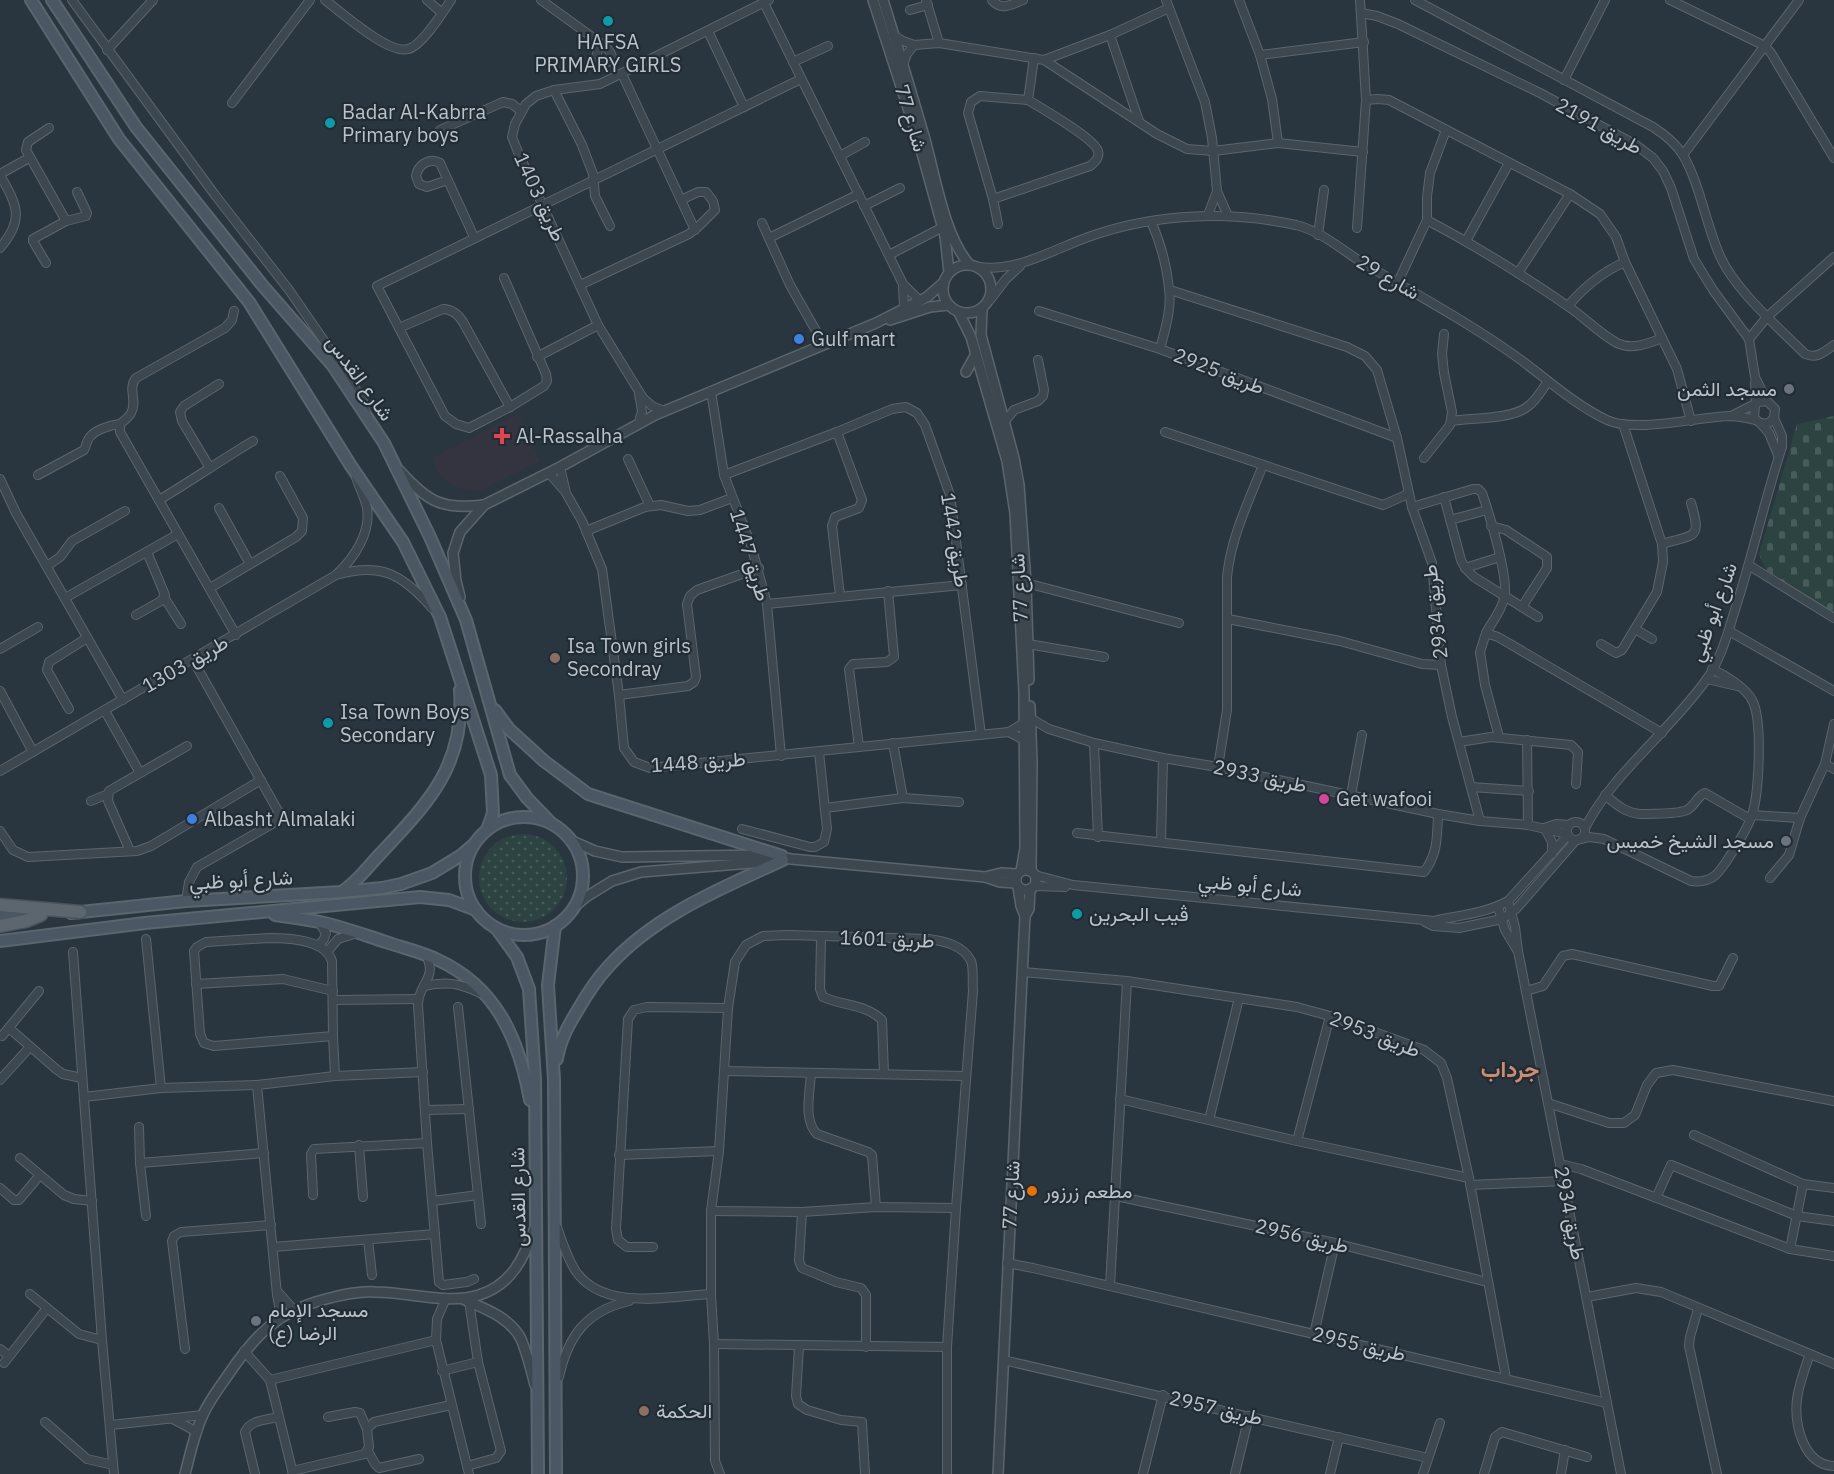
<svg xmlns="http://www.w3.org/2000/svg" width="1834" height="1474" font-family="'IBM Plex Sans',Vazirmatn,sans-serif">
<defs>
<pattern id="grass-dots" width="8" height="8" patternUnits="userSpaceOnUse" patternTransform="scale(1.5)"><rect width="8" height="8" fill="#2c4341"/><path d="M2 2h.1M6 6h.1" fill="none" stroke="#485c5b" stroke-width="1.8" stroke-linecap="round"/></pattern>
<pattern id="cemetery-stones" width="16" height="16" patternUnits="userSpaceOnUse" patternTransform="scale(1.5)"><rect width="16" height="16" fill="#2c4341"/><path d="M2 7V4a2 2 0 0 1 4 0v3zM10 15v-3a2 2 0 0 1 4 0v3z" fill="#485c5b"/></pattern>
</defs>
<rect width="100%" height="100%" fill="#293640"/>
<polygon fill="#343441" points="518,414 540,461 482,490 468,490 453,486 440,477 432,458"/>
<circle fill="url(#grass-dots)" cx="523" cy="878" r="44"/>
<polygon fill="url(#cemetery-stones)" points="1834,416 1834,617 1765,569 1759,554 1797,424"/>
<g fill="none" stroke-linecap="round" stroke-linejoin="round">
<defs>
<g id="minor">
<polyline points="72,0 215,195 289,290 345,371 363,401 366,413"/>
<path d="M325 0C341 12 389 55 408 49 422 46 443 12 451 0"/>
<polyline points="427,0 442,13"/>
<path d="M541 0 599 42C604 46 612 51 612 58L610 61 600 65 595 61 600 43"/>
<polyline points="926,0 939,43"/>
<path d="M992 0C1001 11 1011 5 1023 0"/>
<polyline points="1166,0 1205,102 1212,138 1217,191 1228,216"/>
<polyline points="1239,0 1260,55 1272,99 1278,143"/>
<path d="M1415 0 1653 127C1664 134 1676 144 1683 155 1700 184 1706 225 1720 256 1735 290 1778 327 1805 354 1817 359 1824 352 1834 345"/>
<polyline points="1670,0 1765,46 1771,53 1834,158"/>
<polyline points="764,3 903,284 920,301"/>
<polyline points="910,10 928,5"/>
<polyline points="1361,13 1377,16 1398,24 1540,93 1636,145 1653,158 1663,171 1671,188 1694,259 1713,290 1749,339 1755,377 1767,401"/>
<polyline points="708,31 744,107"/>
<polyline points="893,35 903,41 914,45 939,43 1044,60 1157,134 1187,149 1213,151 1278,143 1363,152"/>
<polyline points="1110,35 1139,121"/>
<polyline points="107,50 153,0"/>
<polyline points="1260,55 1364,42"/>
<polyline points="1044,60 1110,35 1169,8"/>
<polyline points="793,62 828,46"/>
<polyline points="903,65 907,54 914,45"/>
<polyline points="622,74 695,230"/>
<polyline points="1564,80 1605,0"/>
<polyline points="554,90 582,145 593,174 595,196 610,226"/>
<polyline points="1366,100 1378,99 1389,100 1570,194 1600,214 1616,237 1625,262 1677,369 1691,421"/>
<polyline points="232,103 310,0"/>
<polyline points="49,128 28,142 26,150 66,221"/>
<polyline points="440,130 503,102 512,104 521,111"/>
<polyline points="1683,155 1799,0"/>
<polyline points="840,156 865,142"/>
<polyline points="0,174 29,158"/>
<path d="M0 175C17 205 25 219 0 248"/>
<path d="M448 180 427 187 419 184 416 176C418 165 429 157 440 163L474 237"/>
<path d="M993 199 1090 166C1095 162 1100 158 1098 151 1094 138 1041 108 1028 100L1034 58"/>
<polyline points="864,206 900,188"/>
<polyline points="1208,215 1217,191"/>
<path d="M1427 220C1476 246 1523 275 1569 307 1585 318 1600 334 1617 343 1631 350 1648 344 1662 338"/>
<path d="M1151 221C1160 242 1167 266 1169 289 1172 308 1165 330 1160 349"/>
<polyline points="762,223 790,285 824,345"/>
<polyline points="998,224 993,199 968,113 971,102 980,96 1028,100"/>
<polyline points="1357,228 1366,100 1360,0"/>
<polyline points="1318,235 1324,190"/>
<polyline points="769,238 859,194"/>
<polyline points="1466,241 1509,163"/>
<polyline points="889,255 943,227"/>
<polyline points="46,263 33,241 33,239 66,221 86,216 87,213 77,192"/>
<path d="M978 267C1018 273 1057 247 1094 235 1159 213 1230 211 1296 225 1321 231 1342 250 1363 263 1414 293 1466 321 1514 355 1545 377 1573 404 1607 420 1635 433 1698 417 1729 416 1738 416 1747 418 1756 420"/>
<polyline points="1518,273 1570,194"/>
<polyline points="504,278 546,374 547,381 544,386 510,407 469,428 456,424 445,416 377,286 801,79"/>
<polyline points="1398,282 1427,220 1427,197 1430,173 1446,130"/>
<polyline points="580,285 689,234 699,226 715,210 713,201 706,192 698,192 681,200"/>
<polyline points="903,285 904,308"/>
<polyline points="1170,290 1347,347 1365,356 1377,370 1397,438 1412,507 1432,563 1441,665 1452,717 1480,821"/>
<polyline points="990,300 1006,279 1020,266"/>
<path d="M1568 306C1584 287 1602 272 1625 262"/>
<polyline points="1039,311 1160,349 1397,438"/>
<path d="M399 328 443 309C452 309 458 314 463 322L510 407"/>
<polyline points="1749,339 1767,317 1834,257"/>
<polyline points="537,357 598,325"/>
<polyline points="1755,382 1756,404"/>
<polyline points="711,391 724,475 751,545 767,604 781,756"/>
<polyline points="639,394 642,411 639,423"/>
<polyline points="664,411 652,406 643,398 598,325 518,152 512,137 515,124 526,104 536,96 554,90 600,84 769,0"/>
<path d="M1733 415 1759 402 1767 401 1775 409 1774 418C1768 426 1759 425 1754 417L1755 406"/>
<polyline points="1005,421 1014,410 1038,401 1043,396 1044,390 1038,360"/>
<path d="M1452 421C1472 418 1512 419 1527 407 1536 401 1542 390 1548 381"/>
<polyline points="1760,423 1769,433 1778,455"/>
<polyline points="120,424 120,432 236,635"/>
<path d="M120 424C124 421 129 417 131 413 138 401 127 389 136 378L225 328 232 320 234 311"/>
<polyline points="837,432 862,500 859,508 835,517 832,526 840,596"/>
<polyline points="1165,432 1383,505 1408,494"/>
<polyline points="1424,458 1450,425 1452,412 1444,373 1442,354 1444,334"/>
<polyline points="628,459 650,506"/>
<polyline points="560,467 566,493 582,521 602,569 619,695 624,748 634,762 650,768 1009,732"/>
<polyline points="210,468 182,421 180,412 184,406 219,384"/>
<polyline points="549,473 563,489"/>
<path d="M38 475 84 450C86 447 86 443 88 440 92 430 111 425 120 424"/>
<polyline points="724,475 837,432 892,409 906,407 917,413 925,425 950,495 981,735"/>
<polyline points="0,479 16,513 123,700"/>
<polyline points="1444,497 1461,560 1465,568 1474,577 1538,617"/>
<path d="M159 500C191 481 221 460 253 441"/>
<path d="M1412 507 1473 489H1478L1482 493C1489 513 1510 581 1504 599 1501 611 1492 622 1486 633"/>
<polyline points="219,508 250,564"/>
<polyline points="1450,520 1487,510"/>
<polyline points="1491,526 1506,530 1547,557 1547,568 1522,607"/>
<polyline points="586,531 645,507 661,505 688,511 700,510 732,498"/>
<path d="M1662 544C1695 534 1702 540 1691 503"/>
<polyline points="47,566 60,557 72,541 125,511"/>
<polyline points="1750,566 1834,618"/>
<polyline points="1465,568 1500,557"/>
<path d="M337 574C354 558 371 533 367 508 365 498 359 487 356 477"/>
<polyline points="1026,583 1179,623"/>
<polyline points="210,588 296,537 302,531 303,518 280,476"/>
<polyline points="164,597 181,624"/>
<polyline points="65,598 178,534"/>
<polyline points="767,604 962,585"/>
<polyline points="136,615 161,601 165,595 147,552"/>
<polyline points="1228,619 1340,641 1422,664 1441,665"/>
<polyline points="1635,629 1652,639"/>
<polyline points="1729,631 1834,691"/>
<polyline points="1028,644 1104,657"/>
<polyline points="1601,644 1616,653 1622,650 1657,592 1663,562 1662,544 1623,424"/>
<polyline points="0,649 38,627"/>
<polyline points="1707,679 1737,686"/>
<polyline points="0,691 33,752"/>
<polyline points="619,695 688,686 694,682 696,677 687,604 690,596 697,590 759,568"/>
<polyline points="69,709 47,670 49,662 87,638"/>
<polyline points="105,711 140,773"/>
<polyline points="1030,718 1049,729 1094,743 1163,758 1218,767 1438,814 1480,821 1528,825 1567,834"/>
<polyline points="1024,723 1009,732 1024,740"/>
<polyline points="1499,737 1485,685 1480,652 1486,633 1498,637 1662,733"/>
<polyline points="1527,740 1528,825"/>
<polyline points="1459,742 1491,737 1571,745 1578,752 1576,784"/>
<polyline points="893,743 903,798"/>
<polyline points="1094,743 1098,837"/>
<polyline points="859,747 849,669 853,664 887,662 894,657 888,591"/>
<polyline points="1825,764 1834,769"/>
<path d="M1218 767 1227 710V577C1231 537 1248 503 1263 465"/>
<path d="M0 771 336 575C381 562 402 574 432 608"/>
<polyline points="1471,787 1529,791"/>
<polyline points="1351,795 1362,735"/>
<path d="M1605 795C1617 805 1625 813 1641 814 1655 813 1675 815 1687 810 1695 806 1697 796 1705 793L1750 819"/>
<polyline points="91,801 108,794"/>
<polyline points="825,808 903,798 959,802"/>
<polyline points="1752,815 1800,818"/>
<circle cx="1576" cy="831" r="9"/>
<polyline points="1544,828 1556,824 1569,825"/>
<path d="M1585 828C1612 774 1670 731 1706 680 1720 661 1727 636 1734 613 1752 558 1764 502 1782 447V436L1774 418"/>
<polyline points="742,829 810,847 815,847 824,842 827,829 819,752"/>
<polyline points="1545,829 1552,842 1552,854"/>
<polyline points="0,831 13,850 28,857 137,851 151,846 261,780"/>
<path d="M1077 833 1424 872C1438 854 1437 836 1438 814"/>
<path d="M1580 839 1589 837 1604 839 1691 881C1699 882 1706 882 1713 877 1722 872 1749 826 1752 815 1759 793 1763 719 1752 700 1746 688 1725 675 1712 669"/>
<polyline points="1161,842 1163,758"/>
<polyline points="130,851 108,801 109,791 187,746"/>
<path d="M1035 875 1073 885 1434 921C1460 915 1484 914 1508 901L1568 835"/>
<polyline points="1770,878 1789,855 1800,818 1825,764 1834,724"/>
<polyline points="1034,886 1065,887"/>
<polyline points="186,901 189,882 197,867 272,824 276,818 278,811 193,660"/>
<polyline points="1508,901 1515,927 1518,951 1621,1474"/>
<polyline points="1498,907 1505,930 1517,950"/>
<polyline points="1425,922 1433,926 1459,928 1502,919 1516,909 1576,840"/>
<path d="M821 937 820 989 823 997C843 1006 866 1004 882 1020L884 1074"/>
<path d="M269 938C288 938 325 939 332 961L333 1036 214 1046 204 1043 200 1034 194 951 197 947 206 942Z"/>
<polyline points="146,939 161,1088"/>
<polyline points="318,946 324,939 326,933 319,922"/>
<polyline points="73,952 102,1340 114,1474"/>
<polyline points="327,952 338,939 357,933"/>
<path d="M426 955C438 979 418 983 418 1005L427 1143 439 1282 443 1285 467 1282 474 1279"/>
<polyline points="1023,972 1127,981 1297,1007 1330,1016 1424,1050 1441,1063 1447,1078 1469,1178 1506,1378"/>
<polyline points="196,984 283,979 333,991"/>
<path d="M424 986C446 981 459 983 480 993"/>
<polyline points="1526,991 1543,986 1563,956 1572,954 1713,986 1719,986 1733,958"/>
<polyline points="333,1000 418,999"/>
<polyline points="458,1007 481,1224"/>
<polyline points="9,1028 56,1069 63,1074 82,1078"/>
<polyline points="2,1036 39,991"/>
<polyline points="333,1036 335,1076"/>
<polyline points="724,1071 966,1076"/>
<path d="M811 1073C810 1091 803 1121 817 1134L868 1152 872 1155 876 1207"/>
<polyline points="0,1080 30,1047"/>
<polyline points="257,1085 277,1295 281,1316"/>
<polyline points="84,1097 161,1088 257,1085 335,1076 423,1072"/>
<polyline points="1120,1099 1297,1141 1469,1178"/>
<polyline points="1548,1103 1609,1123 1624,1123 1635,1115 1647,1085 1656,1073 1673,1070 1834,1101"/>
<polyline points="425,1110 469,1109"/>
<polyline points="1209,1120 1239,998"/>
<polyline points="139,1127 140,1163 146,1216"/>
<polyline points="1694,1135 1803,1184 1834,1188"/>
<polyline points="1297,1141 1330,1016"/>
<polyline points="359,1145 363,1197"/>
<polyline points="619,1155 719,1151"/>
<polyline points="20,1158 64,1195 74,1199 92,1201"/>
<polyline points="140,1163 264,1153"/>
<polyline points="1560,1164 1581,1169 1790,1249 1834,1256"/>
<polyline points="1470,1185 1564,1181"/>
<polyline points="0,1188 14,1200 19,1200 40,1175"/>
<polyline points="313,1195 311,1154 314,1149 427,1143"/>
<polyline points="1116,1196 1335,1243 1487,1282"/>
<polyline points="1656,1198 1671,1165 1797,1216 1834,1221"/>
<polyline points="433,1201 478,1195"/>
<polyline points="711,1211 802,1212 876,1207 956,1208"/>
<polyline points="802,1212 799,1261 802,1268 836,1282 861,1288 866,1295 866,1347"/>
<path d="M557 1227C562 1242 567 1257 575 1270 602 1312 669 1296 711 1294"/>
<polyline points="368,1240 372,1275"/>
<polyline points="273,1247 435,1234"/>
<polyline points="653,1247 627,1247 618,1240 616,1229 628,1019 634,1010 647,1007 728,1008"/>
<polyline points="1790,1249 1803,1184"/>
<polyline points="1007,1263 1033,1268 1607,1403"/>
<polyline points="1110,1286 1127,981"/>
<polyline points="277,1291 293,1309"/>
<polyline points="30,1294 79,1334 102,1340"/>
<polyline points="1587,1297 1636,1288 1661,1292 1834,1364"/>
<polyline points="446,1298 437,1319 436,1340 469,1474"/>
<polyline points="1698,1309 1690,1337 1689,1346 1717,1474"/>
<polyline points="1314,1334 1335,1243"/>
<polyline points="714,1344 947,1347"/>
<polyline points="799,1346 796,1396 798,1404 807,1410 841,1420 862,1422 865,1474"/>
<polyline points="0,1349 9,1356"/>
<polyline points="185,1349 172,1241 174,1236 181,1232 271,1225"/>
<polyline points="244,1351 270,1380 293,1474"/>
<path d="M1810 1354C1805 1368 1799 1384 1797 1399 1794 1424 1803 1465 1834 1466"/>
<polyline points="1003,1360 1428,1458"/>
<polyline points="4,1363 47,1308"/>
<polyline points="442,1371 478,1362"/>
<path d="M559 1377C568 1336 586 1311 629 1301"/>
<polyline points="270,1380 436,1340"/>
<polyline points="328,1417 355,1412 360,1413 367,1429"/>
<polyline points="173,1419 197,1432"/>
<polyline points="45,1422 87,1459 113,1465"/>
<polyline points="111,1425 203,1415"/>
<polyline points="368,1451 375,1464 379,1468 419,1459"/>
<polyline points="467,1466 496,1458 501,1451 478,1362 469,1301"/>
<polyline points="292,1471 365,1454 369,1447 367,1429 374,1422 451,1405"/>
<path d="M255 1474 245 1432C250 1420 266 1420 278 1417"/>
<path d="M720 1474 715 1461 714 1344 711 1294V1211L719 1151 728 1008 735 962 746 945 763 936 787 935 928 939C944 941 963 945 971 961 974 968 972 982 973 991L956 1208 947 1347V1474"/>
<polyline points="1143,1474 1163,1395"/>
<polyline points="1235,1474 1249,1416"/>
<polyline points="1330,1474 1339,1437"/>
<polyline points="1423,1474 1440,1423"/>
<polyline points="1484,1474 1495,1437 1502,1432 1587,1457"/>
<polyline points="1561,1474 1565,1450"/>
</g>
<g id="tertiary">
<polyline points="873,0 918,139 945,236 949,272"/>
<path d="M883 0C897 45 911 91 924 136 935 174 944 237 970 265"/>
<circle cx="967" cy="289" r="24"/>
<polyline points="982,309 981,335 1014,458 1019,485 1026,583 1029,680"/>
<polyline points="959,313 971,337 1007,461 1015,513 1024,692 1025,848 1021,871"/>
<polyline points="890,320 930,307 948,305"/>
<polyline points="966,372 976,354"/>
<path d="M400 471C429 502 441 510 484 505"/>
<polyline points="460,597 456,581 453,553 460,532 484,505 560,467 655,415 876,323 927,297 943,283"/>
<polyline points="1030,706 1032,763 1031,871"/>
<polyline points="570,840 595,851 622,857 770,855 791,859 985,877 1000,882 1016,883"/>
<circle cx="1026" cy="880" r="10"/>
<polyline points="985,877 1001,873 1017,874"/>
<polyline points="1018,887 1021,906 1025,916"/>
<polyline points="575,906 586,897 612,881 641,872 776,861"/>
<path d="M463 1299C483 1308 510 1317 521 1339 527 1353 531 1370 535 1385"/>
<path d="M185 1474C190 1455 194 1435 202 1417 208 1402 219 1388 228 1375 255 1335 278 1311 326 1299 341 1295 359 1291 375 1292 408 1292 447 1305 479 1295 512 1285 524 1257 535 1228"/>
<polyline points="998,1474 1025,916 1029,909 1030,889"/>
</g>
<g id="secondary">
<polyline points="31,0 119,139 249,302 351,466 403,542 440,617 491,775 493,813 487,830"/>
<polyline points="52,0 136,127 263,286 333,366 384,443 430,537 466,620 510,775 527,798 552,824"/>
<polyline points="495,710 509,729 544,761 588,794 782,856"/>
<circle cx="524" cy="876" r="59"/>
<path d="M343 891C358 881 370 864 383 851 430 801 465 764 460 690"/>
<polyline points="71,913 186,901 341,892 382,888 401,884 432,873 460,856 473,845"/>
<path d="M275 915C290 917 305 919 320 922 343 927 364 935 386 942 403 948 422 952 438 960 497 987 519 1040 530 1100"/>
<polyline points="0,916 35,915"/>
<polyline points="555,926 548,985 554,1080 556,1474"/>
<polyline points="496,928 517,957 529,989 535,1079 538,1474"/>
<polyline points="0,941 145,923 420,897 449,900 476,910"/>
<path d="M557 1059C560 1040 569 1024 579 1008 587 994 597 979 608 967 653 916 722 888 783 860"/>
</g>
<g id="primary">
<polyline points="0,905 80,912"/>
<polyline points="0,926 26,921 41,915"/>
</g>
</defs>
<use href="#minor" stroke="#5b656d" stroke-width="10"/>
<use href="#tertiary" stroke="#5b656d" stroke-width="12"/>
<use href="#secondary" stroke="#5b656d" stroke-width="14"/>
<use href="#primary" stroke="#4a535c" stroke-width="15"/>
<use href="#minor" stroke="#3d4750" stroke-width="8"/>
<use href="#tertiary" stroke="#3d4750" stroke-width="9"/>
<use href="#secondary" stroke="#4b5762" stroke-width="10"/>
<use href="#primary" stroke="#5b666f" stroke-width="12"/>
</g>
<g fill="#0f9aa8" stroke="#222c35" stroke-width="2">
<circle cx="608" cy="21" r="6"/>
<circle cx="330" cy="123" r="6"/>
<circle cx="328" cy="723" r="6"/>
<circle cx="1077" cy="914" r="6"/>
</g>
<g fill="#3f7fe0" stroke="#222c35" stroke-width="2">
<circle cx="799" cy="339" r="6"/>
<circle cx="192" cy="819" r="6"/>
</g>
<g fill="#6b7280" stroke="#222c35" stroke-width="2">
<circle cx="1789" cy="389" r="6"/>
<circle cx="1786" cy="841" r="6"/>
<circle cx="256" cy="1321" r="6"/>
</g>
<path fill="#e0444e" stroke="#222c35" stroke-width="2" d="M499 427h6v6h6v6h-6v6h-6v-6h-6v-6h6z"/>
<g fill="#8d6e63" stroke="#222c35" stroke-width="2">
<circle cx="555" cy="658" r="6"/>
<circle cx="644" cy="1411" r="6"/>
</g>
<circle fill="#d1479c" stroke="#222c35" stroke-width="2" cx="1324" cy="799" r="6"/>
<circle fill="#e8710a" stroke="#222c35" stroke-width="2" cx="1032" cy="1191" r="6"/>
<g text-anchor="middle" stroke-width="4.5" stroke-linejoin="round" paint-order="stroke">
<g font-size="20" fill="#bac2ca" stroke="#222c35" text-anchor="start">
<text x="608" y="49" text-anchor="middle">HAFSA<tspan x="608" dy="23">PRIMARY GIRLS</tspan></text>
<text x="342" y="119">Badar Al-Kabrra<tspan x="342" dy="23">Primary boys</tspan></text>
<text x="811" y="346">Gulf mart</text>
<text x="1777" y="396" text-anchor="end">مسجد الثمن</text>
<text x="516" y="443">Al-Rassalha</text>
<text x="567" y="653">Isa Town girls<tspan x="567" dy="23">Secondray</tspan></text>
<text x="340" y="719">Isa Town Boys<tspan x="340" dy="23">Secondary</tspan></text>
<text x="1336" y="806">Get wafooi</text>
<text x="204" y="826">Albasht Almalaki</text>
<text x="1774" y="848" text-anchor="end">مسجد الشيخ خميس</text>
<text x="1089" y="921">ڤيب البحرين</text>
<text x="1044" y="1198">مطعم زرزور</text>
<text x="268" y="1317">مسجد الإمام<tspan x="268" dy="23">الرضا (ع)</tspan></text>
<text x="656" y="1418">الحكمة</text>
</g>
<g font-size="20" fill="#bac2ca" stroke="#222c35">
<text transform="translate(911 118) rotate(73)" y="7">شارع 77</text>
<text transform="translate(1599 126) rotate(29)" y="7">طريق 2191</text>
<text transform="translate(540 197) rotate(65)" y="7">طريق 1403</text>
<text transform="translate(1388 277) rotate(30)" y="7">شارع 29</text>
<text transform="translate(1219 371) rotate(21)" y="7">طريق 2925</text>
<text transform="translate(360 378) rotate(54)" y="7">شارع القدس</text>
<text transform="translate(955 540) rotate(81)" y="7">طريق 1442</text>
<text transform="translate(750 555) rotate(73)" y="7">طريق 1447</text>
<text transform="translate(1019 588) rotate(-93)" y="7">شارع 77</text>
<text transform="translate(1435 612) rotate(-97)" y="7">طريق 2934</text>
<text transform="translate(1713 612) rotate(-70)" y="7">شارع أبو ظبي</text>
<text transform="translate(185 664) rotate(-30)" y="7">طريق 1303</text>
<text transform="translate(698 762) rotate(-4)" y="7">طريق 1448</text>
<text transform="translate(1260 776) rotate(12)" y="7">طريق 2933</text>
<text transform="translate(241 880) rotate(-3)" y="7">شارع أبو ظبي</text>
<text transform="translate(1250 885) rotate(5)" y="7">شارع أبو ظبي</text>
<text transform="translate(887 939) rotate(2)" y="7">طريق 1601</text>
<text transform="translate(1375 1034) rotate(21)" y="7">طريق 2953</text>
<text transform="translate(1011 1195) rotate(-87)" y="7">شارع 77</text>
<text transform="translate(518 1197) rotate(-91)" y="7">شارع القدس</text>
<text transform="translate(1570 1213) rotate(79)" y="7">طريق 2934</text>
<text transform="translate(1302 1236) rotate(13)" y="7">طريق 2956</text>
<text transform="translate(1359 1344) rotate(13)" y="7">طريق 2955</text>
<text transform="translate(1216 1408) rotate(13)" y="7">طريق 2957</text>
</g>
<g font-size="22" font-weight="bold" fill="#cc8d73" stroke="#222c35">
<text x="1510" y="1077">جرداب</text>
</g>
</g>
</svg>
